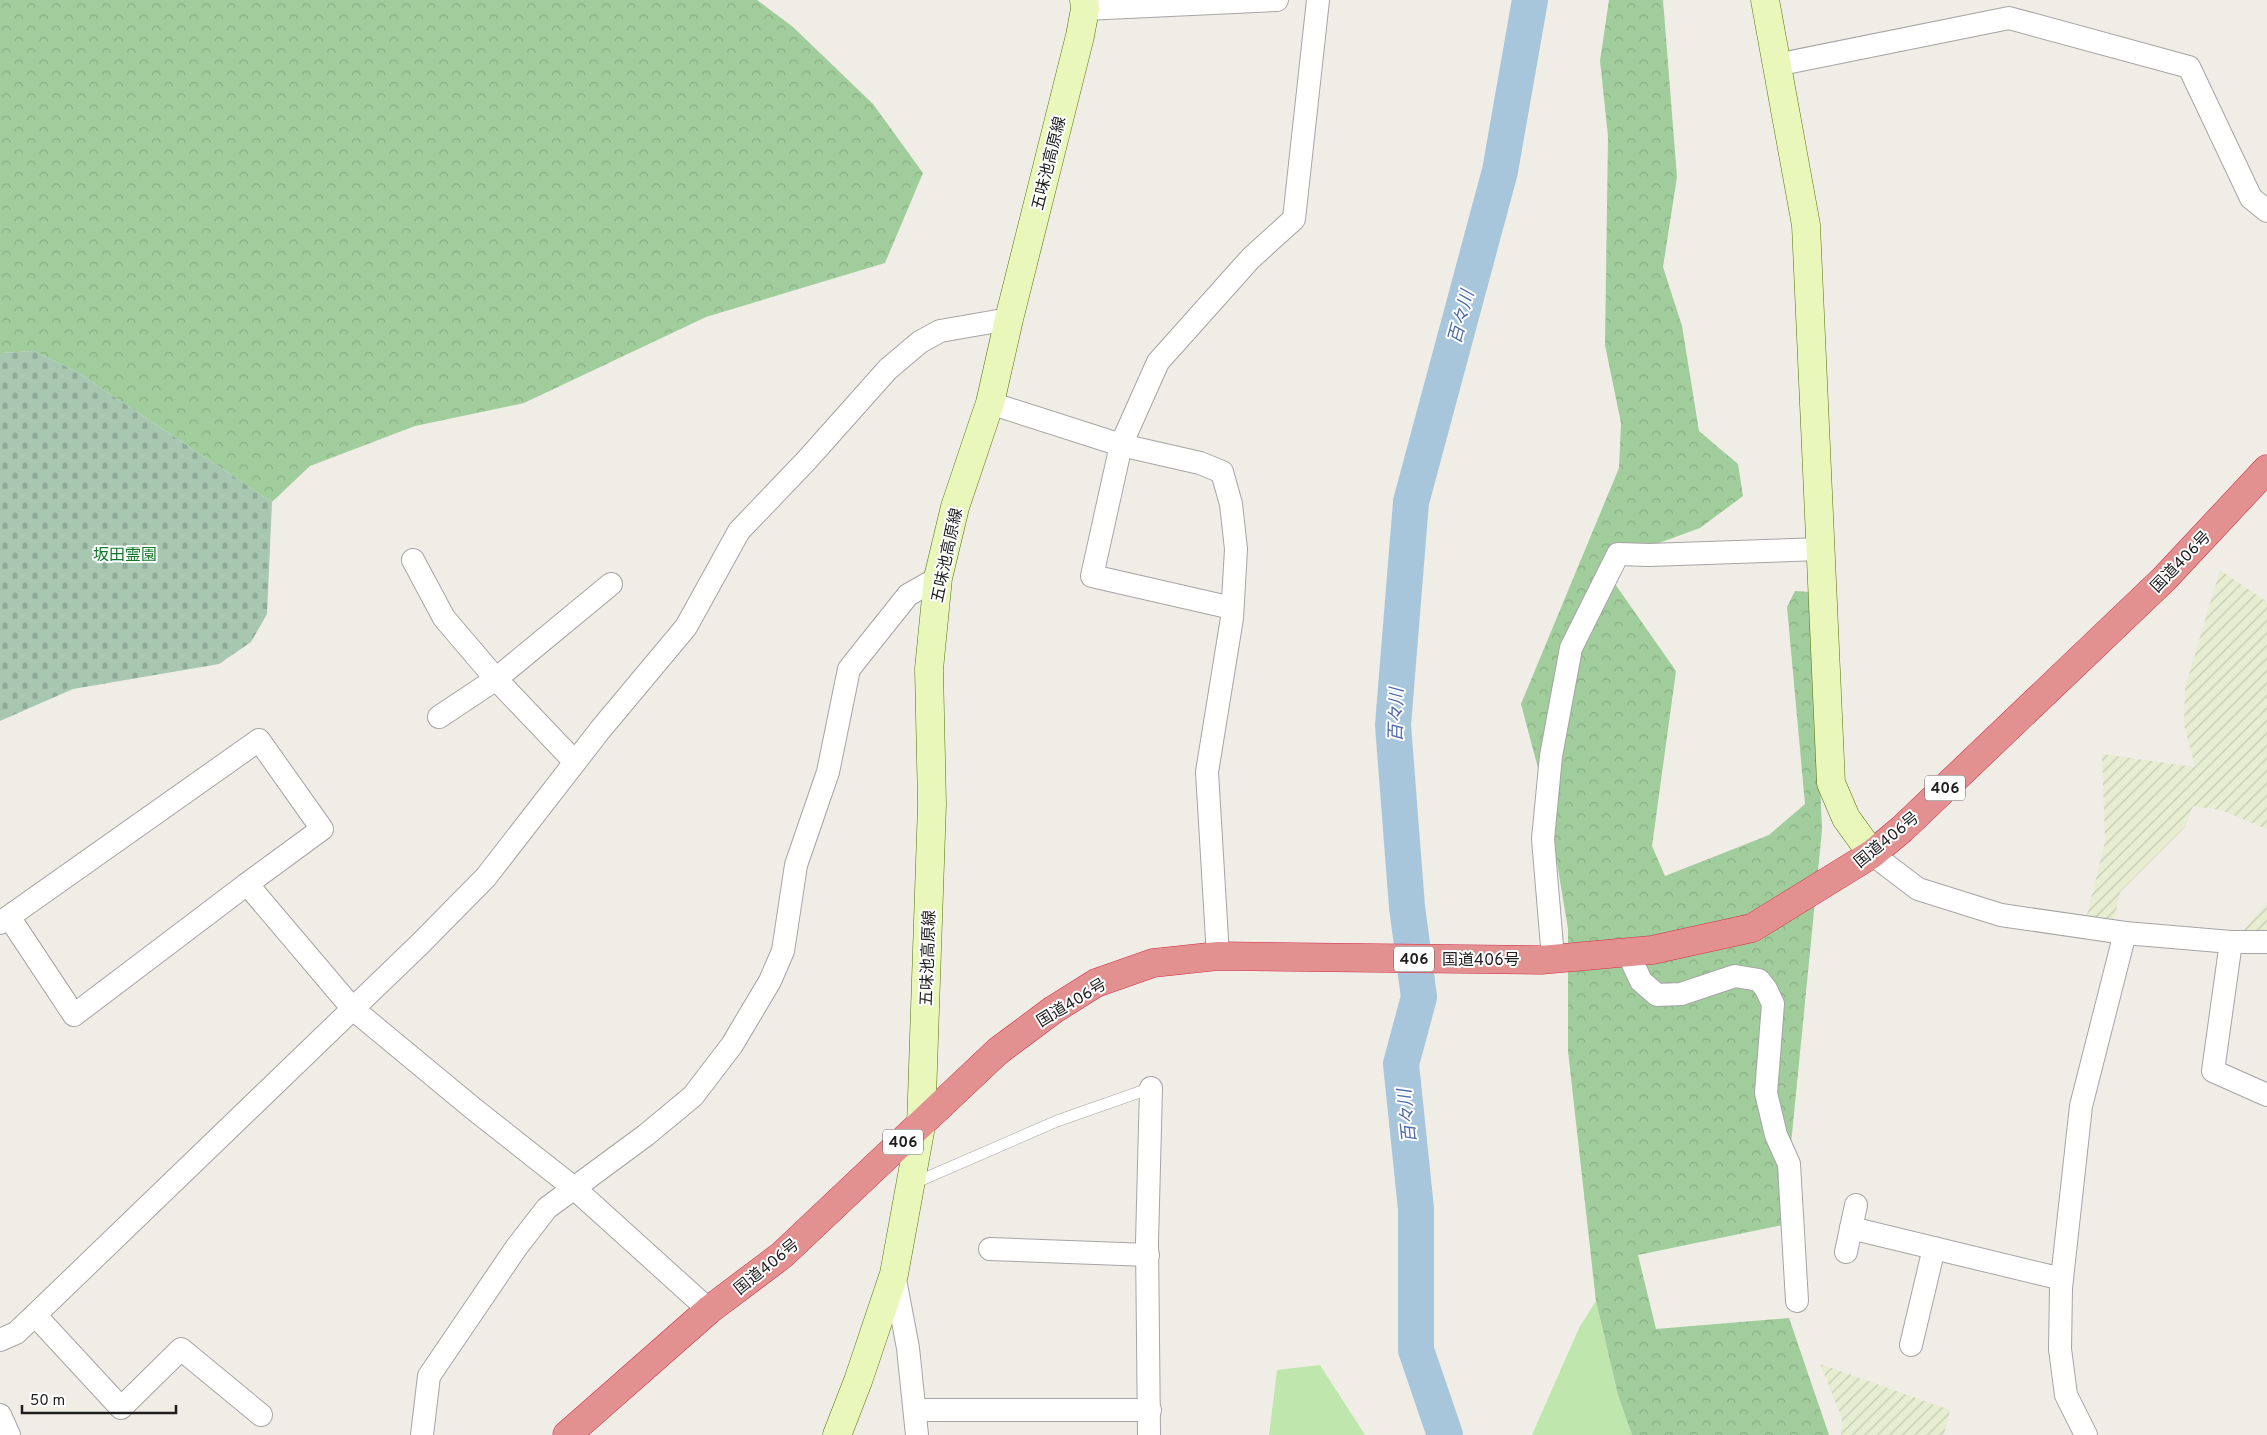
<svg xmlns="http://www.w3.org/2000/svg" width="2267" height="1435" font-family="Overpass,'Noto Sans JP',sans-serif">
<defs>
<pattern id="farmland-furrows" width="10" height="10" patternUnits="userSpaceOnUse" patternTransform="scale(1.25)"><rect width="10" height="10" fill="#e6edd1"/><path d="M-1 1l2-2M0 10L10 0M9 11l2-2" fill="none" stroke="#c5cbb3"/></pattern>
<pattern id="forest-crowns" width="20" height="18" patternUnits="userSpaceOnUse" patternTransform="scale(1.25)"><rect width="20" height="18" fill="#a1cc9b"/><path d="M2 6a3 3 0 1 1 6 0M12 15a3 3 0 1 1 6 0" fill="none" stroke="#8aaf85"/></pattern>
<pattern id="cemetery-stones" width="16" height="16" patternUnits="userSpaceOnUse" patternTransform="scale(1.25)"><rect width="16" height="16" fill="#a7c7b1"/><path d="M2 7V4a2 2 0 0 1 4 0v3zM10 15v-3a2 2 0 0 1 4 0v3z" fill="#8faa98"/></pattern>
</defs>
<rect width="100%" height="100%" fill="#efede5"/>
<g fill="url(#farmland-furrows)">
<polygon points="2220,570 2267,602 2267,829 2221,810 2193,806 2185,827 2120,892 2114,922 2086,919 2105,842 2102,754 2195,767 2184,725 2185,688"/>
<polygon points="2267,903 2267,932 2241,933"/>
<polygon points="1820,1364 1950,1410 1944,1435 1841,1435 1842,1418"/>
</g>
<g fill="#bfe7ad">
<polygon points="1596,1301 1618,1395 1632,1435 1532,1435 1579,1328"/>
<polygon points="1320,1365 1365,1435 1269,1435 1277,1370"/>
</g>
<g fill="url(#forest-crowns)">
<polygon points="0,0 757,0 793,27 873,104 923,173 885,263 706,317 524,403 415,426 310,466 272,502 77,372 34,351 0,353"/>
<polygon points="1609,0 1663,0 1677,177 1663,267 1682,326 1699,431 1738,464 1743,496 1700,528 1601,564 1676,671 1652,846 1665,876 1769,835 1805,804 1787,607 1795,591 1812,592 1822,830 1783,1225 1638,1255 1656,1329 1789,1318 1829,1435 1632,1435 1618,1395 1596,1301 1568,1051 1568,929 1547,802 1521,704 1619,468 1621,423 1605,345 1608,136 1600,61"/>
</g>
<polygon fill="url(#cemetery-stones)" points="34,351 77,372 272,502 267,614 251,642 219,664 73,689 0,721 0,353"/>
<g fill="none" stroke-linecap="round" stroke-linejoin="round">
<polyline stroke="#a7c6db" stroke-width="36" points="1445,1435 1416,1350 1416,1209 1401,1064 1419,997 1407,907 1393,725 1411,502 1500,171 1530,0"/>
<defs>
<polyline id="lane" points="912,1184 1057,1121 1151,1088"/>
<g id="street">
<polyline points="1085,9 1277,0"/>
<polyline points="1776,65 2009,18 2189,67 2251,198 2267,211"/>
<polyline points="990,403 1121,445 1200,463 1222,472 1231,504 1236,549 1232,618 1207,772 1218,956"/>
<polyline points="413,560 444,618 496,679 575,762"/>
<polyline points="1232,608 1092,576 1121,445 1158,362 1251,258 1294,219 1318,0"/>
<polyline points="439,717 496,679 611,584"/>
<polyline points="1872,854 1918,889 2001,915 2125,933 2231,942 2267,942"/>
<polyline points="9,917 74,1015 247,884"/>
<polyline points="0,923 259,740 322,829 247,884 353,1009 475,1110 574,1188 709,1310"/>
<polyline points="2231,942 2213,1071 2267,1095"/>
<polyline points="1628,953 1641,981 1657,995 1681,994 1735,976 1759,980 1766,989 1773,1004 1766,1093 1776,1135 1789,1164 1797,1301"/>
<polyline points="1553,958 1543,839 1551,756 1571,648 1618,554 1649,555 1820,549"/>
<polyline points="1851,1228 2062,1279"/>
<polyline points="990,1249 1148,1255"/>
<polyline points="1846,1252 1856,1205"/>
<polyline points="894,1274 908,1348 917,1435"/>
<polyline points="35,1315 121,1408 181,1349 261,1415"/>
<polyline points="0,1340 16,1333 35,1315 420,944 486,877 600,730 686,627 739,531 806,461 888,369 920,342 940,331 1009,319"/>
<polyline points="1911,1345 1934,1248"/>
<polyline points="916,1410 1150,1410"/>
<polyline points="0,1415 9,1435"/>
<polyline points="422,1435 429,1376 516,1248 547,1208 646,1135 693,1096 732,1045 770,981 783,951 796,865 828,772 849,669 908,595 938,578"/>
<polyline points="1149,1435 1147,1242 1151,1088"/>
<polyline points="2086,1435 2066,1395 2060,1349 2061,1288 2081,1106 2125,933"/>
</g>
<g id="secondary">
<polyline points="1765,0 1806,225 1831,783 1846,818 1872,854"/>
<polyline points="837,1435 858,1381 894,1274 921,1126 932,804 929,669 938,578 955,507 990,403 1009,319 1080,36 1085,9 1084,0"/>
</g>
<polyline id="highway" points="567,1435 709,1310 782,1255 998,1051 1053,1010 1096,983 1153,963 1218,956 1541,960 1652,950 1752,928 1872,854 1902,829 2164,579 2267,469"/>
</defs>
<use href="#lane" stroke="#a5a5a5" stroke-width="12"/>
<use href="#street" stroke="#a5a5a5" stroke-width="24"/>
<use href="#secondary" stroke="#537109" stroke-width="29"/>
<use href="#highway" stroke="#d32c47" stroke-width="29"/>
<use href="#lane" stroke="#fff" stroke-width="11"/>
<use href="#street" stroke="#fff" stroke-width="22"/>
<use href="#secondary" stroke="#e9f7bb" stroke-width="28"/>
<use href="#highway" stroke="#e39090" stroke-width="28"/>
</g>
<g text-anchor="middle" stroke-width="4" stroke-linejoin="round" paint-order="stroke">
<g fill="#fff" stroke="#626262" stroke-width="1">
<rect x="1925" y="775.5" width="40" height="25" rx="4"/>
<rect x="1394" y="946.5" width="40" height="25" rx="4"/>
<rect x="883" y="1129.5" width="40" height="25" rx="4"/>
</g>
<g font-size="15" font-weight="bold" fill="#1e1e1e">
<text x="1945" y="793">406</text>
<text x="1414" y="964">406</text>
<text x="903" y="1147">406</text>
</g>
<g font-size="16" fill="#1e1e1e" stroke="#fff">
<text transform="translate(1048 163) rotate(-76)" y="6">五味池高原線</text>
<text transform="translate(946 555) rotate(-78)" y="6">五味池高原線</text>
<text transform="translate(2180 561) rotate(-46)" y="6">国道406号</text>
<text transform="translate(1886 839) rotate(-39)" y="6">国道406号</text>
<text transform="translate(927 958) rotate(-88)" y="6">五味池高原線</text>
<text x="1481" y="965">国道406号</text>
<text transform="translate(1071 1002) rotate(-31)" y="6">国道406号</text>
<text transform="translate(766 1266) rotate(-39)" y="6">国道406号</text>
</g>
<g font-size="16" fill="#10782b" stroke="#fff">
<text x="125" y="560">坂田霊園</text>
</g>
<g font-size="18" font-style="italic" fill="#4f6caa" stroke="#fff">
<text transform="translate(1461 317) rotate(-75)" y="6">百々川</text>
<text transform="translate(1396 715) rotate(-89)" y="6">百々川</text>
<text transform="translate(1407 1116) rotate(-96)" y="6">百々川</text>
</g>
</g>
<path d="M22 1405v8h154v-8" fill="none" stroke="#1e1e1e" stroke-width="2.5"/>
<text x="30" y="1405" font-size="15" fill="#1e1e1e" stroke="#ffffff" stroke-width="4" paint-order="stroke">50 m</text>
</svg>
